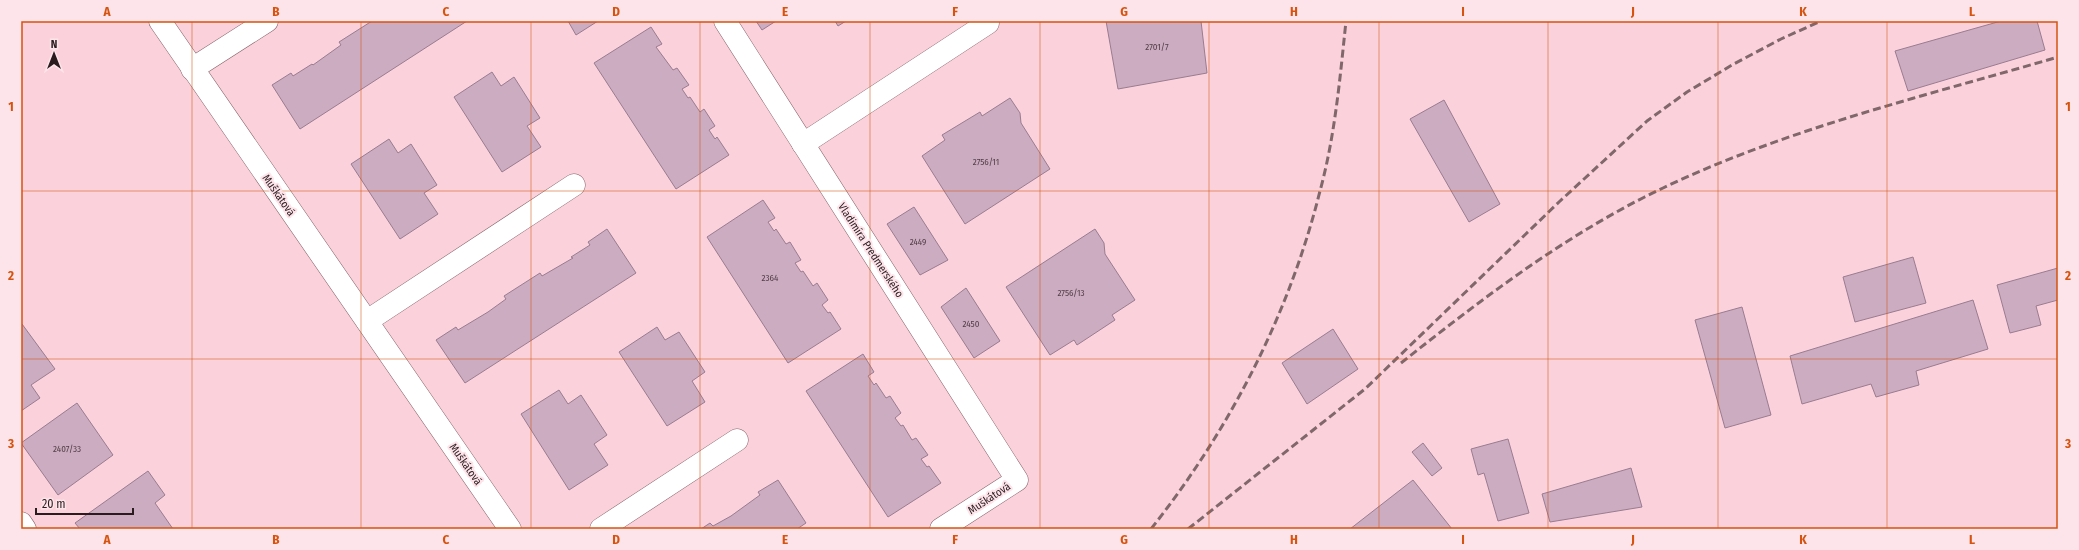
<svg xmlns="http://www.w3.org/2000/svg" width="2079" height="550" font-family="'Fira Sans Condensed',sans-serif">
<rect width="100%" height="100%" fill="#fbd2db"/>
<g fill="#ccacc1" stroke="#9a7b90">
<polygon points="372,21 467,21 300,129 272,85 291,73 293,76 312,64 313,65 341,45 339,42"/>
<polygon points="568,21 598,21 576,35"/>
<polygon points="756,21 776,21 762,30"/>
<polygon points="835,21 846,21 838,26"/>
<polygon points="1106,21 1201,21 1207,73 1118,89"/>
<polygon points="2001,21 2037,21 2045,50 1908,91 1895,51"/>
<polygon points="651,27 662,44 656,47 673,70 677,68 689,85 682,89 688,98 690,97 700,112 704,109 715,126 709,130 715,139 717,137 729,155 676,189 594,63"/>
<polygon points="492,72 501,86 514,77 540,118 527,126 541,147 502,172 454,97"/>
<polygon points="1010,98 1020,113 1021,123 1050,169 965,224 922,156 945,140 942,135 980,112 982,116"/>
<polygon points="1444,100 1500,204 1469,222 1410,119"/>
<polygon points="389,139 398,153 411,144 437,185 424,193 438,214 400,239 351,164"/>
<polygon points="763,200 775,218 768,222 774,231 776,229 786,244 790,242 801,260 795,263 801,272 803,271 813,286 817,283 828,300 822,305 828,313 830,312 841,329 788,363 707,237"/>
<polygon points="914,207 948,260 920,275 887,224"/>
<polygon points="607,229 636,273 465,383 436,340 456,327 458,330 488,312 506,299 504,296 540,273 542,276 573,258 571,257 590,245 588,242"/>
<polygon points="1095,229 1104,243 1105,254 1135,300 1112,315 1115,320 1077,345 1074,340 1050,355 1006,287"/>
<polygon points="1913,257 1926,303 1855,322 1843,277"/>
<polygon points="2058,268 2058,300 2036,306 2041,325 2010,333 1997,285"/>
<polygon points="966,288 1000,341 974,358 941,307"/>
<polygon points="1973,300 1988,349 1916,371 1919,385 1876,397 1871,384 1802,404 1790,356"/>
<polygon points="1742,307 1771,415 1725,428 1695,320"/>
<polygon points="21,324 22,324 55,369 31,385 40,398 21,411"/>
<polygon points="657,327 665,340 679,332 705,372 692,381 705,402 667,426 619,352"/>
<polygon points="1333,329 1358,369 1307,404 1282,363"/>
<polygon points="863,354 874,372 868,376 874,385 876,383 886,398 890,396 901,413 895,418 901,426 903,425 912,440 916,438 928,455 921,459 927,467 929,466 941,483 888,517 806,391"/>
<polygon points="559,390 568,404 581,395 607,435 594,444 608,465 569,490 521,414"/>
<polygon points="77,403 113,455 58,495 21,443"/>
<polygon points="1508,439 1529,513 1498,521 1484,473 1478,475 1471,449"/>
<polygon points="1423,443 1442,468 1432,476 1412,452"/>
<polygon points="1631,468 1642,507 1550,522 1542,494"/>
<polygon points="148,471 165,495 155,503 173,529 80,529 75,523"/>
<polygon points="778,480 806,523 797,529 701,529 710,523 713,526 731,516 760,495 758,492"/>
<polygon points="1413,480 1452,529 1350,529"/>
</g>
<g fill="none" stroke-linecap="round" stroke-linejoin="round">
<defs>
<g id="minor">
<polyline points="160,21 510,529"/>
<polyline points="725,21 1017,480 941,529"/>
<polyline points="192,69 267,21"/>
<polyline points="803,144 988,23"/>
<polyline points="367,321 574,185"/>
<polyline points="21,523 25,529"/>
<polyline points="601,529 737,440"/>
</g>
</defs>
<use href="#minor" stroke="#846169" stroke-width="23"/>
<use href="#minor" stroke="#fff" stroke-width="22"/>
<g stroke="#80676c" stroke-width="3" stroke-dasharray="8 4" stroke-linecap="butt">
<path d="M1401 363C1483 298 1568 233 1663 188 1789 128 1925 96 2058 57"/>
<path d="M1151 529C1230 429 1289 315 1320 191 1335 136 1340 78 1346 21"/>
<polyline points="1188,529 1365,389 1559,202 1647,121 1687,92 1732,65 1781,39 1821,21"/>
</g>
</g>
<path fill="none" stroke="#d5530e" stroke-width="1" stroke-opacity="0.55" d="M192 21V529M361 21V529M531 21V529M700 21V529M870 21V529M1040 21V529M1209 21V529M1379 21V529M1548 21V529M1718 21V529M1887 21V529M21 191H2058M21 359H2058"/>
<g text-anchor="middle" stroke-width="4" stroke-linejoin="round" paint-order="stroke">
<g font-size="9" fill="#523f47">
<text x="1157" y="50">2701/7</text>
<text x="986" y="165">2756/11</text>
<text x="918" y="245">2449</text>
<text x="770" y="281">2364</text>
<text x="1071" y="296">2756/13</text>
<text x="971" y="327">2450</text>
<text x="67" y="452">2407/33</text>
</g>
<g font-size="11" fill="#291b1e" stroke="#fde4ea">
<text transform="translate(279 195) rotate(55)" y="4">Muškátová</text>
<text transform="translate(871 250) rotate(57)" y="4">Vladimíra Predmerského</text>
<text transform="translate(466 464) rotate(55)" y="4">Muškátová</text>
<text transform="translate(989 498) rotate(-33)" y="4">Muškátová</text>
</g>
</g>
<rect width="2079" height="550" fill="none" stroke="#fde4ea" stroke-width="44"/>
<g transform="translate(54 54)" stroke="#fde4ea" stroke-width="3" paint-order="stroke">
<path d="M0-3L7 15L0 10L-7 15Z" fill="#291b1e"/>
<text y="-6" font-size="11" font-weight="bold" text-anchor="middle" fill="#291b1e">N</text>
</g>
<path d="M36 508v6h97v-6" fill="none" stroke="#291b1e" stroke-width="2"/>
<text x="42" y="508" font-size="12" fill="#291b1e" stroke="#fde4ea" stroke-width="3" paint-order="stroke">20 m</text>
<rect x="22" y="22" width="2035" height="506" fill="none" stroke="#d5530e" stroke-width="1.5"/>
<g font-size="13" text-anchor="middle" font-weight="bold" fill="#d5530e">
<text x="107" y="16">A</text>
<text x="276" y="16">B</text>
<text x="446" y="16">C</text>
<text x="616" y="16">D</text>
<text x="785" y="16">E</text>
<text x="955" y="16">F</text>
<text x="1124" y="16">G</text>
<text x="1294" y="16">H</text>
<text x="1463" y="16">I</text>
<text x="1633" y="16">J</text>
<text x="1803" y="16">K</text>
<text x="1972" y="16">L</text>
<text x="11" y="111">1</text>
<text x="2068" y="111">1</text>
<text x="11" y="280">2</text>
<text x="2068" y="280">2</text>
<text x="11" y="448">3</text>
<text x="2068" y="448">3</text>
<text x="107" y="544">A</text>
<text x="276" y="544">B</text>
<text x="446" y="544">C</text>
<text x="616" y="544">D</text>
<text x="785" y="544">E</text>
<text x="955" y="544">F</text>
<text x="1124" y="544">G</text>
<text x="1294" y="544">H</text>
<text x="1463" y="544">I</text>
<text x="1633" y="544">J</text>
<text x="1803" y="544">K</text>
<text x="1972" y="544">L</text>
</g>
</svg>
